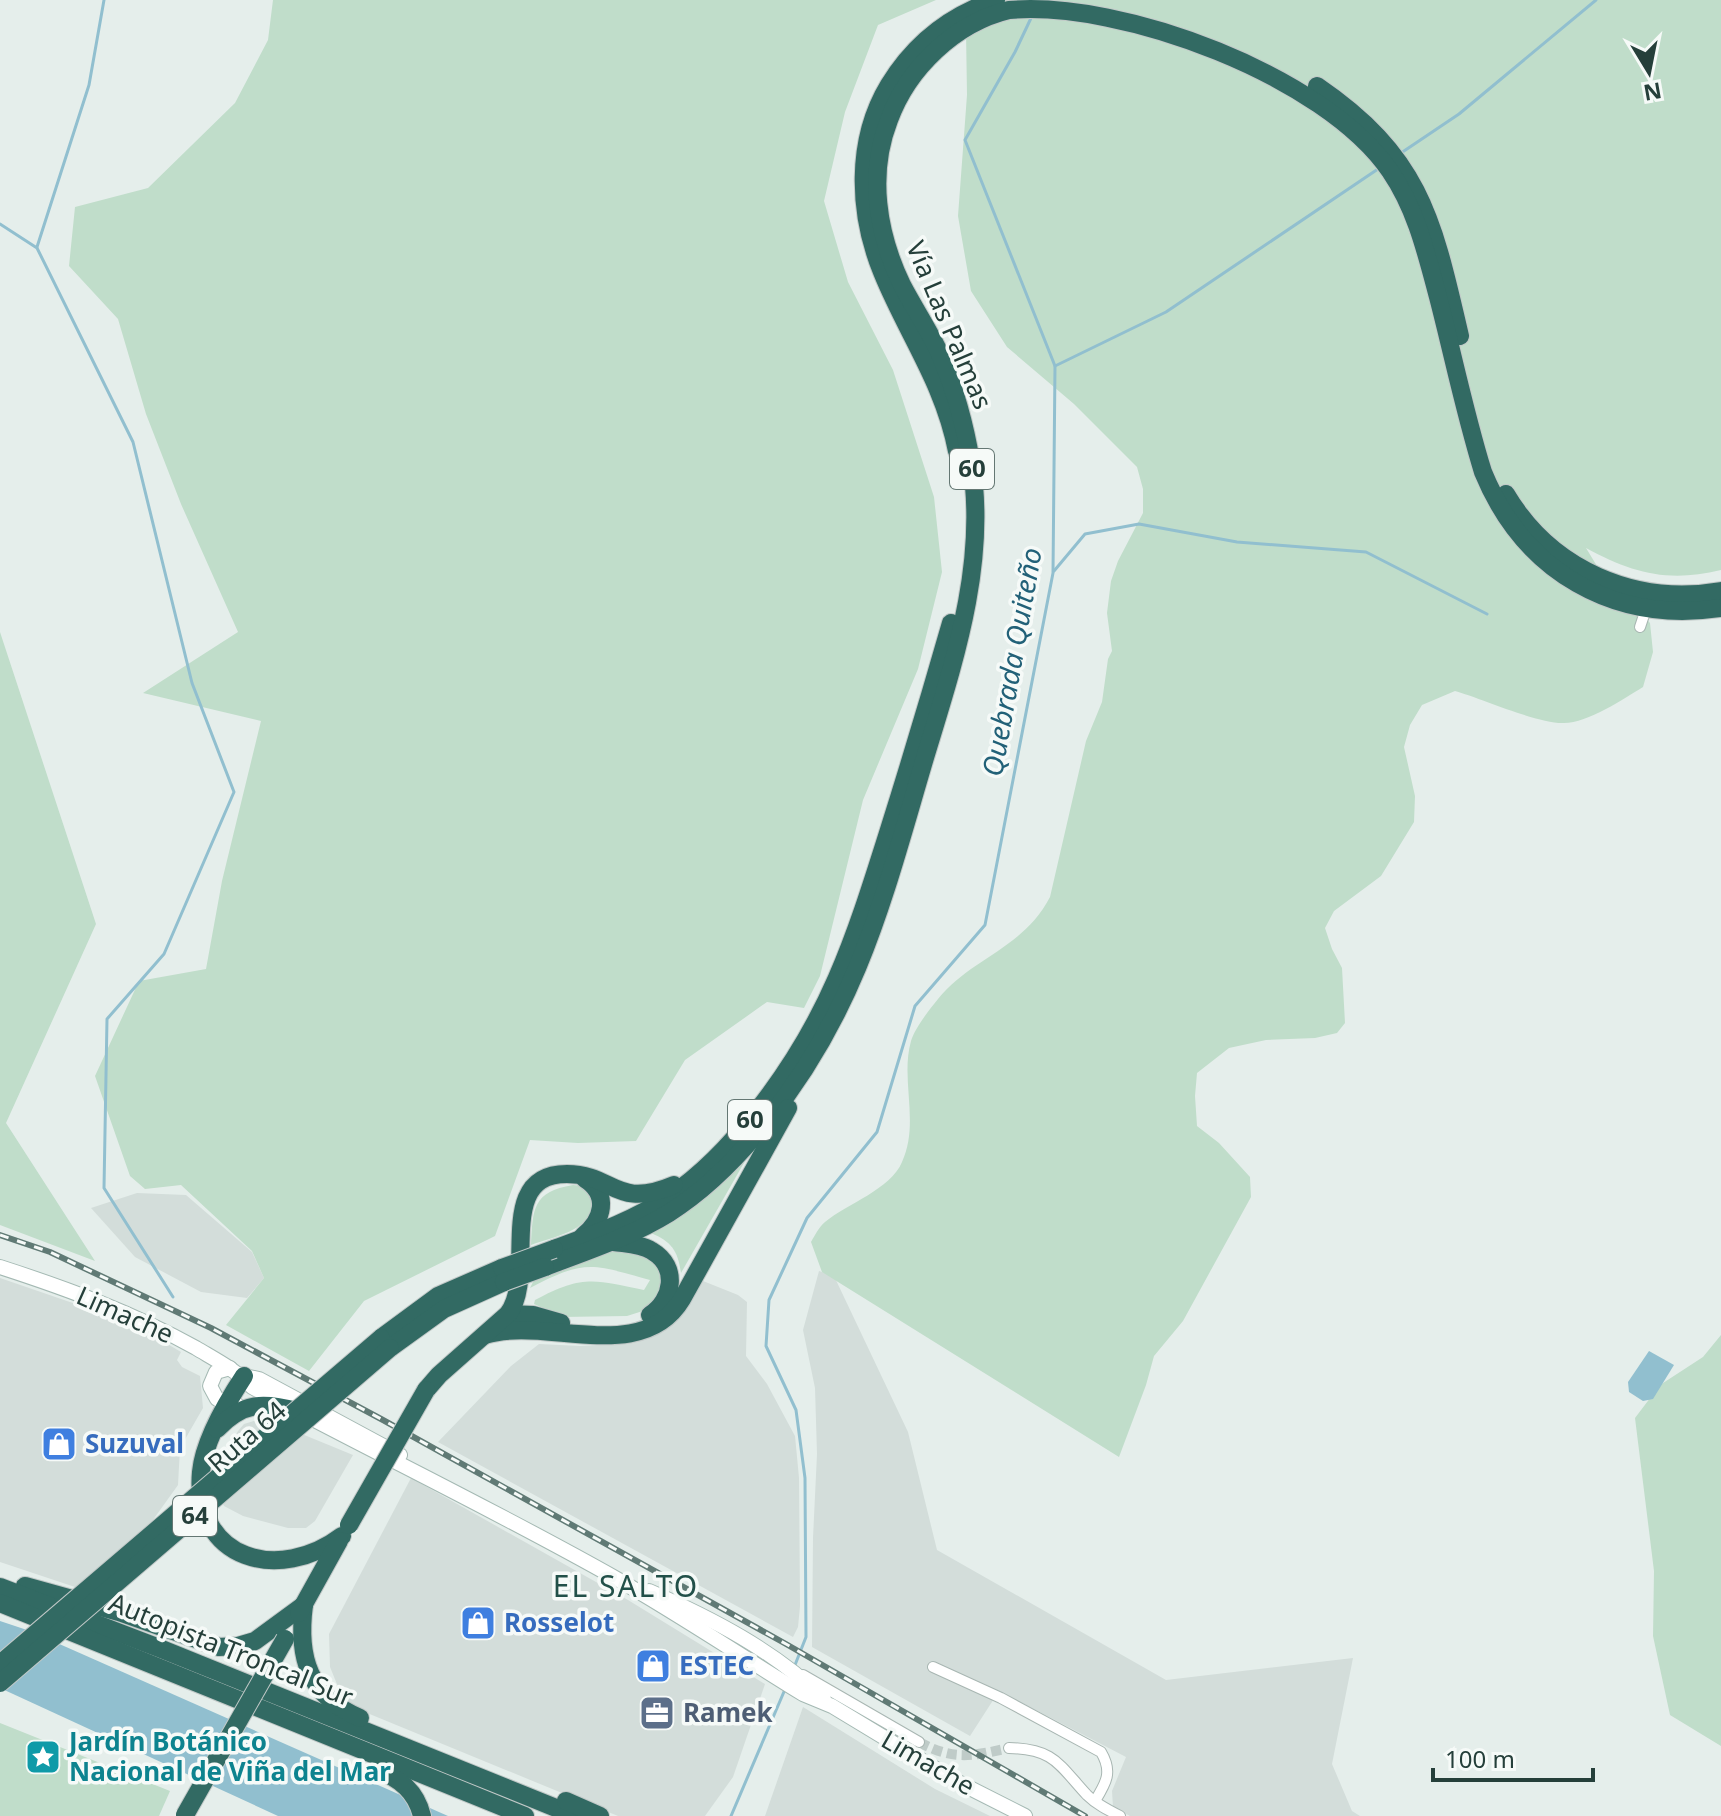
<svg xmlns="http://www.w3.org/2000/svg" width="1721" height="1816" font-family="'Noto Sans',sans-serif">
<rect width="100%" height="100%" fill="#e5eeeb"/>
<g fill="#d3ddda">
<polygon points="137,1193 186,1195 252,1252 264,1278 247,1298 201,1292 135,1257 91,1208"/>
<polygon points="819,1271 834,1276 908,1432 937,1550 1166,1680 1353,1658 1332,1764 1352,1811 1360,1816 1130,1816 1113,1807 1112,1791 1126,1757 999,1691 970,1736 812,1647 813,1538 817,1454 815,1388 803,1330"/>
<polygon points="0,1278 99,1312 149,1333 181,1352 177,1360 182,1367 200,1376 203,1408 180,1448 178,1485 99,1595 0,1562"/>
<polygon points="698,1279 738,1295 747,1302 746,1356 767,1384 795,1436 799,1478 800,1606 798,1627 793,1637 438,1442 511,1366 539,1344 580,1346 620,1344 656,1333"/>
<polygon points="263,1418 353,1455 315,1521 306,1528 288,1528 243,1516 224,1506 216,1490 217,1469 238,1431 244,1424"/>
<polygon points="411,1478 628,1600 765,1684 733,1777 705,1816 618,1816 355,1708 341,1694 330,1667 329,1634"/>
<polygon points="803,1707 935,1789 990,1816 765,1816"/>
</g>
<g fill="#c0ddca">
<polygon points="273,0 936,0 878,25 845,112 824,201 848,282 893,370 934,497 942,572 918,669 863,800 820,976 804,1008 767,1002 685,1060 636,1141 578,1143 530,1140 495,1236 364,1301 309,1371 226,1325 264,1278 252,1251 181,1185 145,1189 130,1176 95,1076 139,981 206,969 222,881 261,721 143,693 238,632 181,504 146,414 118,319 69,266 75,207 148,188 235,103 268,40"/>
<path d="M988 0H1721V570C1668 583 1632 573 1586 548L1597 566 1650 623 1653 652 1643 687C1623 699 1588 723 1564 723 1538 724 1483 699 1455 691L1422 705 1410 725 1404 747 1415 796 1414 822 1381 876 1334 911 1325 928 1332 949 1342 968 1345 1023 1337 1033 1315 1038 1266 1040 1229 1048 1197 1073 1195 1096 1197 1126 1219 1143 1250 1177 1251 1197 1183 1321 1154 1356 1146 1385 1119 1457 822 1272 811 1242C815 1235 819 1227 825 1222 847 1204 891 1189 902 1162 920 1123 900 1080 911 1041 915 1028 929 1010 938 999 971 958 1023 949 1050 897L1086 741 1102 702 1108 659 1112 651 1107 613 1111 581 1118 561 1143 513V489L1137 467 1074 404 1007 347 971 291 958 216 967 95 966 31Z"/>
<polygon points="0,632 96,924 6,1123 95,1261 0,1225"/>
<path d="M757 1140 681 1273C678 1251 672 1242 651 1233L675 1220 700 1203Z"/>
<path d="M573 1185 583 1186 592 1196 595 1206C585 1232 556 1236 531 1245 533 1209 532 1192 573 1185Z"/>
<path d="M620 1249C650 1251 657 1262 665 1289L649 1309 627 1316 562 1317 534 1304 535 1300C581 1275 594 1279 644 1290L650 1280C592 1264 585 1259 530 1288L536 1276 591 1255Z"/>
<polygon points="1721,1335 1721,1746 1670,1715 1653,1636 1654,1571 1635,1418 1660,1385 1703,1357"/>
<polygon points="0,1723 170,1791 159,1816 0,1816"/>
</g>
<g fill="#91bfcf">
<polygon points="1649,1351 1674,1365 1653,1399 1643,1401 1629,1392 1628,1382"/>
<polygon points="0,1621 30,1631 448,1816 278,1816 0,1688"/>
</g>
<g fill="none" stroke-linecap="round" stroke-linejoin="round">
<g stroke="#91bfcf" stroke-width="3">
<polyline points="1401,153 1459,114 1596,0"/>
<polyline points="0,224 37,248 133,442 192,683 234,792 164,954 107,1019 104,1188 173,1297"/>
<polyline points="37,247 89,85 104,0"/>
<polyline points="1055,366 1166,312 1378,169"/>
<polyline points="1054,571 1085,534 1139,524 1237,542 1366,552 1487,614"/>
<polyline points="795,1665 806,1637 805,1478 796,1410 766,1346 769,1300 807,1218 877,1132 915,1006 985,925 1053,573 1055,366 965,140 1015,52 1032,16"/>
<polyline points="731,1816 786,1687"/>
</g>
<path stroke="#bfcbc8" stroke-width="10" stroke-dasharray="10 5" stroke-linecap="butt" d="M919 1742C954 1761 972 1756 1009 1748"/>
<defs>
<g id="street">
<polyline points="1640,627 1646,609"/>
<path d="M933 1667 1001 1698 1101 1752C1113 1772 1106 1783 1095 1801"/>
<polyline points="803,1675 919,1742"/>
<path d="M1009 1748C1055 1749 1059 1765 1087 1795 1096 1804 1108 1810 1120 1816"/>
</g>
<g id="secondary">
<path d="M0 1267C68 1289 133 1313 196 1348 216 1360 236 1370 252 1387 373 1452 497 1511 617 1579 680 1615 741 1656 803 1694L832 1706 956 1781 1025 1816"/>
<polyline points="230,1368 216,1372 210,1386 217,1399 237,1405"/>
<polyline points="244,1376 259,1379 400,1455"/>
<path d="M649 1591C711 1618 775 1651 824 1699"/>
</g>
<g id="highway">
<path d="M1317 86C1421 157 1433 220 1460 336"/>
<path d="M957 451C944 383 907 334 882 272 858 213 855 141 889 85 914 44 951 15 996 0"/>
<path d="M1506 494C1551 570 1635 606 1721 591"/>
<path d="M583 1236C603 1220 610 1195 585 1179"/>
<path d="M614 1242C627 1244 641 1244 652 1251 679 1267 673 1300 650 1315"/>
<path d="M554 1249C595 1234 635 1220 670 1196 704 1173 732 1143 757 1111 829 1020 854 941 888 833 910 763 931 693 951 623"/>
<path d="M545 1267C587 1251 630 1237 669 1213 707 1189 739 1156 767 1121 858 1008 884 896 924 761 953 665 988 564 971 462 965 425 955 389 940 354 929 330 914 308 902 285 877 233 868 174 889 120 908 68 955 23 1009 10 1122 0 1325 76 1390 171 1416 209 1426 252 1438 297 1453 355 1465 414 1483 472 1524 572 1614 624 1721 608"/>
<polyline points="508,1314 533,1315 561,1323"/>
<path d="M485 1335C545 1316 642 1366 682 1299L788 1108"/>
<polyline points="381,1338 438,1296 502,1268"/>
<polyline points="390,1348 444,1309 504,1282"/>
<path d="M244 1376C227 1402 204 1440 201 1472 193 1561 280 1583 342 1536"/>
<path d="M426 1390 439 1375 508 1314C538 1275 493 1174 567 1174 614 1174 615 1210 674 1185"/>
<path d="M217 1429C243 1402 263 1402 297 1411"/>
<polyline points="25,1586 119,1612 219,1647 238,1646 255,1641 304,1605"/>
<polyline points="0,1587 159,1648 576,1816"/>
<polyline points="0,1603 525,1816"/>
<path d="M304 1605C297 1658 309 1696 360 1718"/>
<polyline points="299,1613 339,1541"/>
<path d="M378 1770C400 1779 416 1791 422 1816"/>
<polyline points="566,1801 600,1816"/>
</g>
</defs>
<use href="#street" stroke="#a8b6b2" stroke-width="12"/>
<use href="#secondary" stroke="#a4b9b3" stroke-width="16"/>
<use href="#highway" stroke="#c2c9c8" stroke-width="20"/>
<use href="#street" stroke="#fff" stroke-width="10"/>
<use href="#secondary" stroke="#fff" stroke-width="14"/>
<use href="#highway" stroke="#326a63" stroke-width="18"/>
<defs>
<polyline id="rail" points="0,1235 50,1252 211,1328 383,1420 786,1644 1085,1816"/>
</defs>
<use href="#rail" stroke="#607a75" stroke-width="6"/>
<use href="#rail" stroke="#f6faf8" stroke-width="3" stroke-dasharray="9" stroke-linecap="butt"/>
<defs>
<g id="highway-bridge">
<polyline points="502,1268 554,1249"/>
<polyline points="504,1282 545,1267"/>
<polyline points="349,1525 426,1390"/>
<polyline points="0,1664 381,1338"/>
<polyline points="0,1683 390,1348"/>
<polyline points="185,1815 285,1639"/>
</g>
</defs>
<use href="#highway-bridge" stroke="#c2c9c8" stroke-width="20" stroke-linecap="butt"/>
<use href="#highway-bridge" stroke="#326a63" stroke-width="18"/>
</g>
<defs>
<symbol id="shop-square" viewBox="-11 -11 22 22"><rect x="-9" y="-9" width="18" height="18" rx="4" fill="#3f7fe0" stroke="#f6faf8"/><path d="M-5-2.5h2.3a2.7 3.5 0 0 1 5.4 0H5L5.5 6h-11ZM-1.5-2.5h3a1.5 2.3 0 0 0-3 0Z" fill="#fff"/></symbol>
<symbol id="office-square" viewBox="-11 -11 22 22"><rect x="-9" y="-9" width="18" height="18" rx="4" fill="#5c6f8a" stroke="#f6faf8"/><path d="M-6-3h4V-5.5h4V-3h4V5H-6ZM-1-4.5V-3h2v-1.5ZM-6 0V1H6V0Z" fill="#fff"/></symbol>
<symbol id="sight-square" viewBox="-11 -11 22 22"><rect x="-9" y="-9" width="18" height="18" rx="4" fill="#0f9aa8" stroke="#f6faf8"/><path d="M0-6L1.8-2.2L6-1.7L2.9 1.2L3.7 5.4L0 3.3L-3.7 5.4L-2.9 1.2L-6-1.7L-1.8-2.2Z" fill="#fff"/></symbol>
</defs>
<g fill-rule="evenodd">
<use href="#shop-square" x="39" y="1424" width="40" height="40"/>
<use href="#shop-square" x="458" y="1603" width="40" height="40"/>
<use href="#shop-square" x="633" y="1646" width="40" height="40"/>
<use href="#office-square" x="637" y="1693" width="40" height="40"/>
<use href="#sight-square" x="23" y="1737" width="40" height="40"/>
</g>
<g text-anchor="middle" stroke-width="7" stroke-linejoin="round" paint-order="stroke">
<g fill="#f6faf8" stroke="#647773" stroke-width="2">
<rect x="950" y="449" width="44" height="40" rx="6"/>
<rect x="728" y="1100" width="44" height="40" rx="6"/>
<rect x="173" y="1496" width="44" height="40" rx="6"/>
</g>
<g font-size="24" font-weight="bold" fill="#253f3a">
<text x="972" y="477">60</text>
<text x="750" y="1128">60</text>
<text x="195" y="1524">64</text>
</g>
<g font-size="26" fill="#253f3a" stroke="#f6faf8">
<text transform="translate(949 325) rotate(67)" y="9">Vía Las Palmas</text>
<text transform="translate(125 1315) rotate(24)" y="9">Limache</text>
<text transform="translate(247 1437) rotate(-41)" y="9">Ruta 64</text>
<text transform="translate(231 1650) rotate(22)" y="9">Autopista Troncal Sur</text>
<text transform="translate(928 1763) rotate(30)" y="9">Limache</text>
</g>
<g font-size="26" font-weight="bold" fill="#366cbe" stroke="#f6faf8" text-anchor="start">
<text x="85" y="1453">Suzuval</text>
<text x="504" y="1632">Rosselot</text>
<text x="679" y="1675">ESTEC</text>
</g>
<g font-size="26" font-weight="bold" fill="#4e5e75" stroke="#f6faf8" text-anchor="start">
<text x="683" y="1722">Ramek</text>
</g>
<g font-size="26" font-weight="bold" fill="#0d838f" stroke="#f6faf8" text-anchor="start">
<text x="69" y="1751">Jardín Botánico<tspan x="69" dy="30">Nacional de Viña del Mar</tspan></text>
</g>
<g font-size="28" font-style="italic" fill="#226178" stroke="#f6faf8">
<text transform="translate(1012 662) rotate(-80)" y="10">Quebrada Quiteño</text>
</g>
<g font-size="30" letter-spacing="2" fill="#225049" stroke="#f6faf8">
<text x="626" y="1597">EL SALTO</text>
</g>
</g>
<g transform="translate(1649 72) rotate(170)" stroke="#f6faf8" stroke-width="6" paint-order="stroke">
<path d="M0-6L14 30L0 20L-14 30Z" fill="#253f3a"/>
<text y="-12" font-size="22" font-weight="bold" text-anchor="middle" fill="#253f3a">N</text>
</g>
<path d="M1433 1768v12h160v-12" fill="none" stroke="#253f3a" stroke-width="4"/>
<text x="1445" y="1768" font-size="24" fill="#253f3a" stroke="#f6faf8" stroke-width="6" paint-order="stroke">100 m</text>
</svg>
